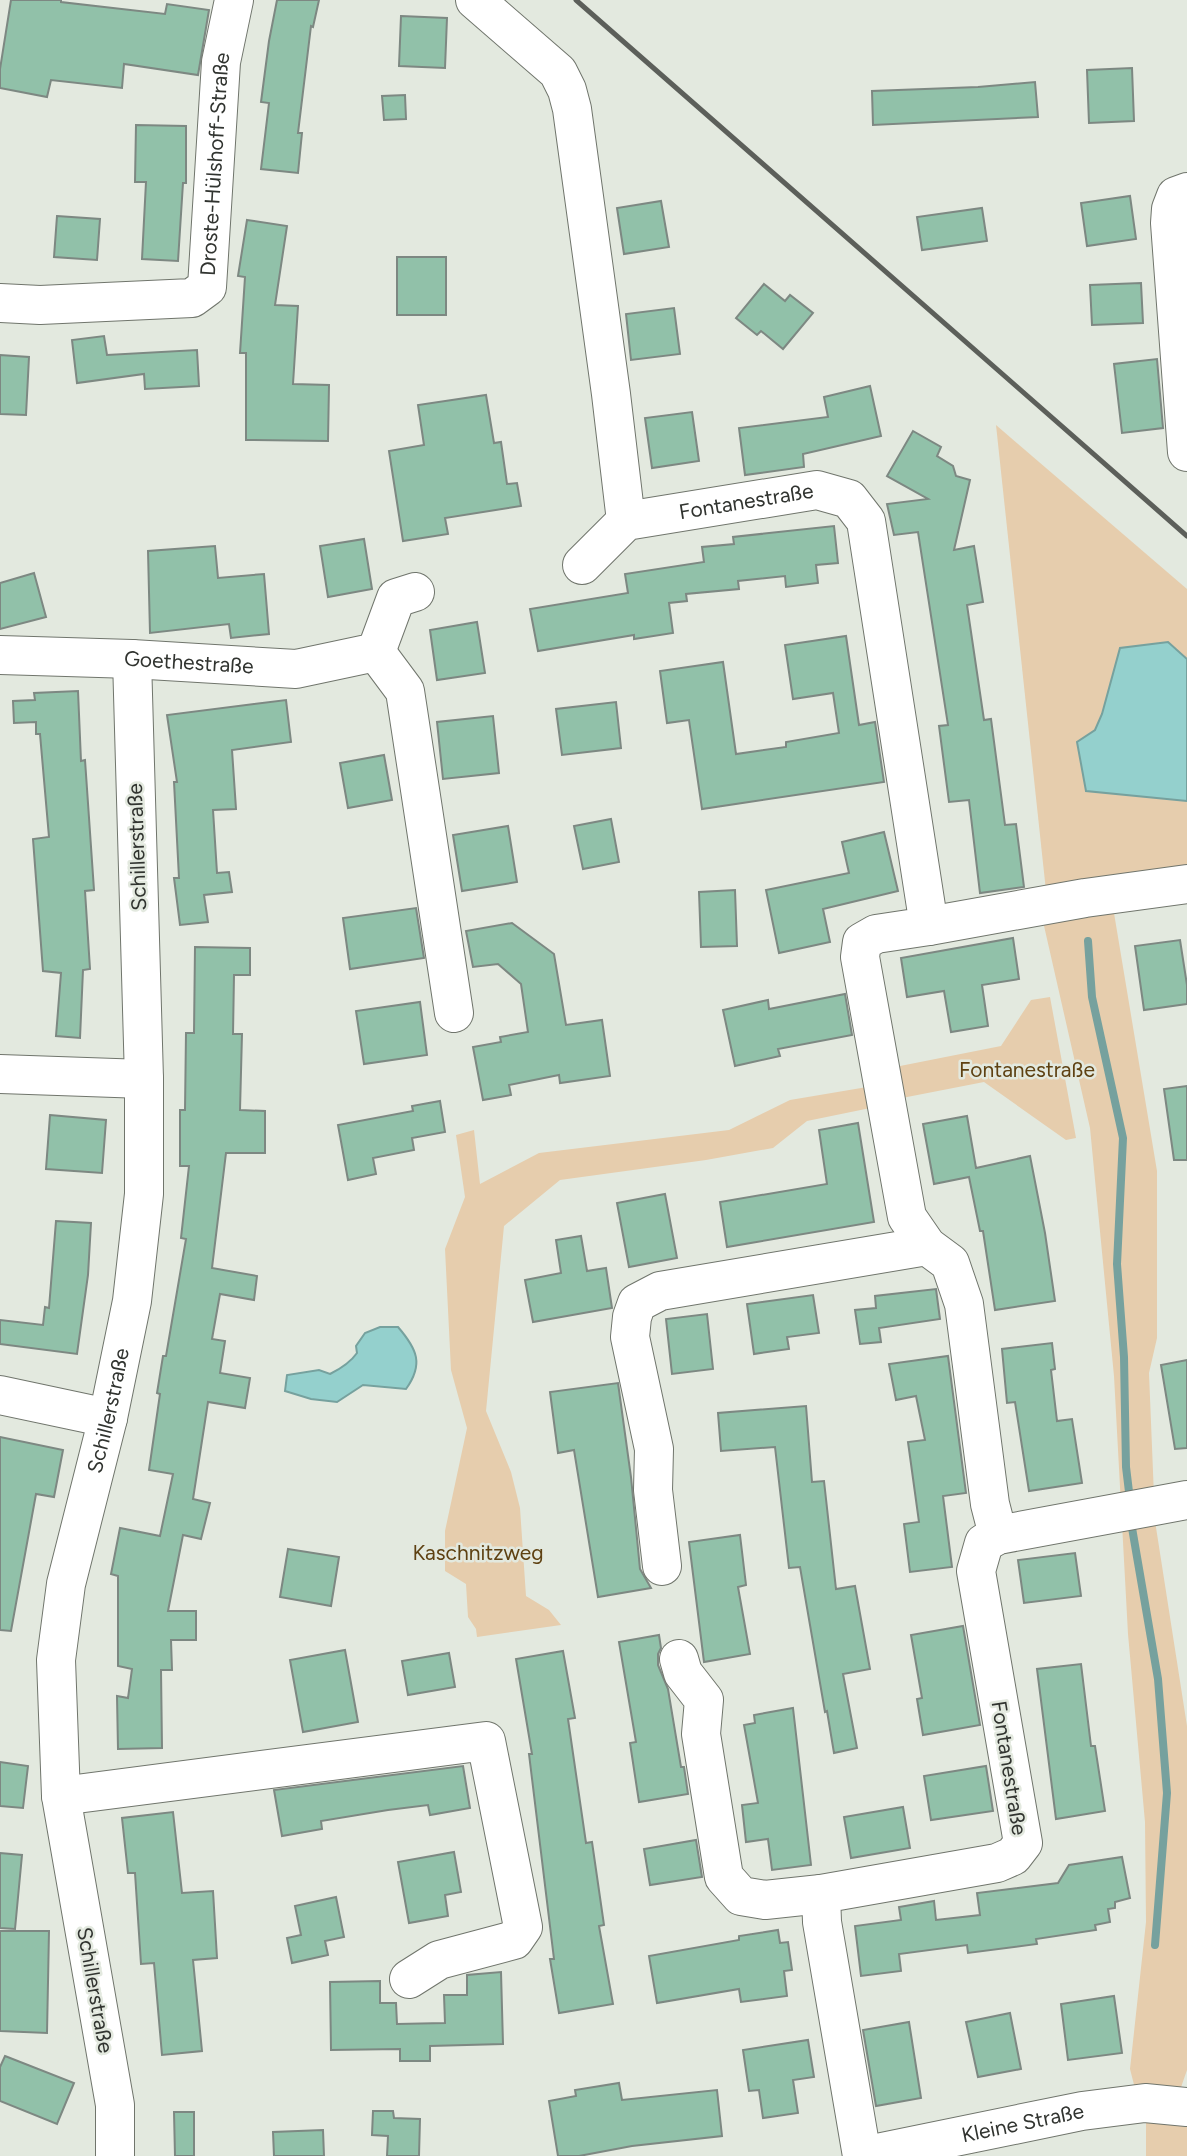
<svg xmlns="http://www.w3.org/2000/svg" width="1187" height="2156" font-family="Figtree,sans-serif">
<rect width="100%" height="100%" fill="#e3e9df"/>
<g fill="#e6cdad">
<polygon points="996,425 1187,589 1187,870 1046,891"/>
<polygon points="1113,907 1157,1171 1157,1338 1149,1373 1155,1521 1187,1726 1187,2070 1179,2093 1187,2094 1187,2156 1146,2156 1146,2120 1141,2112 1130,2069 1146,1922 1145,1822 1128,1634 1114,1376 1090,1128 1042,917"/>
<polygon points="1050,997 1076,1138 1066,1140 984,1082 902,1098 895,1067 1001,1046 1031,1000"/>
<polygon points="879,1085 885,1105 807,1121 773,1148 706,1160 560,1180 504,1226 486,1411 511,1472 520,1508 526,1596 549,1610 561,1625 477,1637 476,1629 468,1617 466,1584 445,1571 445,1531 467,1428 451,1370 445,1249 465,1197 456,1135 474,1130 480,1184 539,1153 729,1130 790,1100"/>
</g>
<g fill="#94d0cd" stroke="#76a19e" stroke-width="2">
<polygon points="1168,642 1187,659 1187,801 1086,791 1077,742 1095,730 1102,714 1120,648"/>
<path d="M380 1327H398C417 1349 424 1364 406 1389L363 1385 337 1402 311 1399 285 1391 287 1375 319 1370 330 1374C340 1369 350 1363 357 1353L356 1346 365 1333Z"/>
</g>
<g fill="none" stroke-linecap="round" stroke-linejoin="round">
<g stroke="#76a19e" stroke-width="8">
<polyline points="1088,941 1092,997 1123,1138 1117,1264 1124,1357 1126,1467 1130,1500"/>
<polyline points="1131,1522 1158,1679 1167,1793 1155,1945"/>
</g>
</g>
<g fill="#91c1a9" stroke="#7d8882" stroke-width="2">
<polygon points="11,0 61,0 61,2 165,14 167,4 209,10 198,75 124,64 122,88 51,80 47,97 0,88 0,69"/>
<polygon points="277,0 319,0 313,27 311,26 298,133 302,133 298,173 261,169 269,103 261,102 269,41"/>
<polygon points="401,16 447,18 445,68 399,66"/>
<polygon points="1132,68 1134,121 1089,123 1087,70"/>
<polygon points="1035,82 1038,117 873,125 872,91 978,87"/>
<polygon points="405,95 406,119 384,120 382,96"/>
<polygon points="136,125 186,126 186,183 183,183 178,261 142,259 146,182 135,182"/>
<polygon points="1130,196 1136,239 1087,246 1081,203"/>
<polygon points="661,201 669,247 624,254 617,208"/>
<polygon points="982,208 987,241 922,250 917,217"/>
<polygon points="57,216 100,219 97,260 54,257"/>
<polygon points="247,220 287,226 275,305 298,306 293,384 329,385 328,441 246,440 246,353 240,353 245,277 238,276"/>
<rect x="397" y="257" width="49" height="58"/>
<polygon points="1141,283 1143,323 1092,325 1090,285"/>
<polygon points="764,284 785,301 790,295 813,313 783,349 761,331 757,335 736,318"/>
<polygon points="674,308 680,354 631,360 626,314"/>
<polygon points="104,336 107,355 197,350 199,386 145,389 144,374 77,383 72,340"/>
<polygon points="0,355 29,357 26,415 0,414"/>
<polygon points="1157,359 1163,428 1122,433 1114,364"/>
<polygon points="870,386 881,436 803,454 804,467 745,475 739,428 828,417 824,397"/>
<polygon points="486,395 494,443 501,442 507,484 517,483 521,506 445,518 448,534 403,541 389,451 424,445 418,405"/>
<polygon points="692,412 699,461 652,468 645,418"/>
<polygon points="913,431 941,447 937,456 953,466 956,476 970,480 954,550 974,546 983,602 967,605 984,720 991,719 1005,825 1016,824 1024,887 980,893 969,800 949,802 939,726 948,725 918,532 894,535 887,504 928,499 887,476"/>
<polygon points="834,526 838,563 816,565 818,583 786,587 785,576 738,581 739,589 686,594 687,601 669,603 673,633 634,639 634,635 538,651 530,609 628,593 625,574 704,562 702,547 734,544 733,537"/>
<polygon points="364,539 372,589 328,597 320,546"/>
<polygon points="215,546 218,578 264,574 269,634 231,638 229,624 150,633 148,551"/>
<polygon points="34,573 46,617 0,629 0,583"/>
<polygon points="477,622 485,673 437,680 430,630"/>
<polygon points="846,636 859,725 875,722 884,782 702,809 689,720 667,723 660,671 723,662 736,754 786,747 786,742 839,733 833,693 793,699 785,645"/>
<polygon points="78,691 81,761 85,760 94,890 85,891 90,969 83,970 80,1038 56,1036 61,973 43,971 33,839 49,837 40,734 36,734 36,722 14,723 13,701 35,700 34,693"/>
<polygon points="286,700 291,742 232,750 236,809 213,810 217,873 229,872 232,892 204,895 208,922 180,925 174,878 179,878 174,782 177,782 167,715"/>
<polygon points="616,702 621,748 562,755 556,709"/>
<polygon points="493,716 499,773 443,779 437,722"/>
<polygon points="384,755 392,800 348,808 340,763"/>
<polygon points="611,819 619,862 583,869 574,826"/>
<polygon points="508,826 517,882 462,891 453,835"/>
<polygon points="884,832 898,891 823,909 830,942 779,953 766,890 849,873 842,842"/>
<polygon points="735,890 737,946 701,947 699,892"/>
<polygon points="416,908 424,958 350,969 343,918"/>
<polygon points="512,923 554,954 566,1025 602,1020 610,1076 560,1083 559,1075 509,1085 511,1095 483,1100 473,1047 501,1042 500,1037 528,1032 521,984 498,964 473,967 466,931"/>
<polygon points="1013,938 1019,979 982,985 988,1026 951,1032 944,991 907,997 901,958"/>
<polygon points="1180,940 1187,985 1187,1004 1144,1010 1135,946"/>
<polygon points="195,947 250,948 250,975 234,975 233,1034 242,1034 240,1110 265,1111 265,1153 226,1153 212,1268 257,1276 254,1300 220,1294 212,1339 225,1341 220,1373 250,1378 245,1408 208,1402 193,1499 210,1503 201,1539 183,1535 168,1611 196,1611 196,1640 171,1640 172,1670 161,1670 162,1748 118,1749 117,1696 128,1698 132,1669 118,1666 118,1576 111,1574 120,1528 160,1536 173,1474 149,1470 160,1394 157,1393 163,1356 166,1356 186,1239 181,1238 189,1166 180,1166 180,1110 185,1110 186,1033 194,1033"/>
<polygon points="845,994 852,1035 778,1049 780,1056 735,1066 723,1010 768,1000 769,1009"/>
<polygon points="420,1002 427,1055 364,1064 356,1011"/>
<polygon points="1187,1086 1187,1160 1174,1160 1164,1089"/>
<polygon points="440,1101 445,1132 412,1138 414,1150 373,1158 376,1174 348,1180 338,1125 413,1111 412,1106"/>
<polygon points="50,1115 106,1120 102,1173 46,1169"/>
<polygon points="967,1116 976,1168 1030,1156 1045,1233 1055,1301 995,1310 983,1231 980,1231 969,1177 934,1184 923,1124"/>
<polygon points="858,1123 874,1222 727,1247 720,1202 827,1184 819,1130"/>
<polygon points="665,1194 677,1258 629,1267 617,1203"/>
<polygon points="56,1221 91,1223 88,1275 77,1354 0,1344 0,1320 43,1325 45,1307 49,1308"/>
<polygon points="581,1236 587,1271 606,1268 612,1308 533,1322 525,1280 561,1273 556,1240"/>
<polygon points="936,1289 940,1319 879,1328 881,1342 860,1344 855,1310 876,1308 875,1296"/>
<polygon points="813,1295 819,1333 787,1337 789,1349 754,1354 747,1304"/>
<polygon points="707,1314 713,1369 672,1374 666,1319"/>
<polygon points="1052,1343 1055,1369 1051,1370 1057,1421 1072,1419 1082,1483 1029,1491 1015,1402 1007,1403 1002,1349"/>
<polygon points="948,1356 966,1493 943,1496 952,1567 910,1572 904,1524 919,1522 908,1442 925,1440 916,1396 896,1400 889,1364"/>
<polygon points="1187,1360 1187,1448 1175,1449 1161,1365"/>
<polygon points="618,1383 631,1477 640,1569 651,1588 598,1597 574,1450 558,1453 550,1392"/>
<polygon points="806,1406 812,1482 824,1481 836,1589 855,1586 870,1669 843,1674 857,1748 834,1753 827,1711 825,1712 800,1567 789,1568 775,1447 721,1451 718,1413"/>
<polygon points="0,1437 63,1450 54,1497 36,1494 11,1631 0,1630"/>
<polygon points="740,1535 746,1585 738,1587 750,1654 704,1662 689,1542"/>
<polygon points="288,1549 339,1557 331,1606 280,1597"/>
<polygon points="1075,1553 1081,1596 1024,1603 1018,1560"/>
<polygon points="963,1626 980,1725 923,1735 917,1699 922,1698 911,1635"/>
<polygon points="659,1635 661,1648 658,1654 658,1665 668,1689 681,1767 684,1767 688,1794 639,1802 630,1743 636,1742 619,1642"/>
<polygon points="345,1650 358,1722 303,1732 290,1660"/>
<polygon points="563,1651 575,1718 568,1719 586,1843 592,1842 604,1925 599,1926 613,2004 559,2013 550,1959 554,1959 529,1754 532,1754 516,1659"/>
<polygon points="449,1653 455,1687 408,1695 402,1661"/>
<polygon points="1081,1664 1091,1746 1095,1746 1105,1811 1056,1819 1037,1669"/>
<polygon points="793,1708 811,1865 772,1870 768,1839 746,1842 742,1805 758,1803 744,1725 755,1723 754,1715"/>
<polygon points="0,1762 28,1766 23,1808 0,1806"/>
<polygon points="463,1766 470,1808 430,1815 428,1805 388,1810 321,1821 322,1829 282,1836 274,1790"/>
<polygon points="986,1766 993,1811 931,1820 924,1776"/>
<polygon points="903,1807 910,1848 851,1858 844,1817"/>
<polygon points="173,1812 182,1893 213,1891 217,1958 193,1960 202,2051 162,2055 154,1963 141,1964 135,1873 128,1873 122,1818"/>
<polygon points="696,1840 702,1877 650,1885 644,1849"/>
<polygon points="454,1852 461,1892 445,1895 448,1916 409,1923 398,1862"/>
<polygon points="0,1853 22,1855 15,1929 0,1928"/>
<polygon points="1122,1857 1130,1898 1115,1902 1115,1908 1108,1909 1110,1922 1095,1925 1096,1930 1036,1939 1037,1944 968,1953 967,1945 899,1954 901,1971 861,1976 855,1926 901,1920 899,1907 934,1901 936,1920 980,1915 977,1893 1058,1883 1069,1865"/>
<polygon points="336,1897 344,1937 325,1941 328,1955 292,1963 287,1938 301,1935 295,1906"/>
<polygon points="778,1930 780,1943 788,1942 792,1970 784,1971 787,1996 741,2002 739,1989 657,2003 649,1956 739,1940 739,1936"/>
<polygon points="0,1931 49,1931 47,2033 0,2031"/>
<polygon points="501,1972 503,2044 430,2046 430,2061 400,2061 400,2049 331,2050 330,1982 380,1981 380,2003 396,2003 397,2024 445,2023 444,1995 467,1995 467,1975"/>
<polygon points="1114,1996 1122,2053 1068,2060 1061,2004"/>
<polygon points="1010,2013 1021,2069 978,2077 966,2022"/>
<polygon points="909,2022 921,2098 876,2106 863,2030"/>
<polygon points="808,2040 814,2077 793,2080 798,2113 763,2118 759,2090 749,2091 743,2050"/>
<polygon points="5,2056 74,2083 57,2124 0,2101 0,2067"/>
<polygon points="619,2083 622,2100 717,2090 722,2136 632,2146 579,2156 558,2156 549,2101 576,2096 575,2090"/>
<polygon points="373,2111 393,2111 394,2118 420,2119 419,2156 387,2156 388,2136 372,2135"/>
<polygon points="174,2112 194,2112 194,2156 175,2156"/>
<polygon points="323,2130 324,2156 274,2156 273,2132"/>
</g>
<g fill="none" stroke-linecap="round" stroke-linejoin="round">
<defs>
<g id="minor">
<polyline points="475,0 558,72 567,90 572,109 611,394 626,521"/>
<polyline points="1187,192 1176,196 1171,209 1170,223 1187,452"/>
<path id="s1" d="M0 303 40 305 192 298 207 287 221 62 234 0"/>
<path id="s2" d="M582 565 626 521 817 490 849 499 866 521 929 926 876 934 862 942 860 957 907 1217 927 1246 950 1263 964 1304 990 1504 998 1535"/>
<polyline points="376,652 405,691 454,1013"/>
<path id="s3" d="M0 655 132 659 296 669 376 652 396 598 415 592"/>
<polyline points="929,926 1085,898 1187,884"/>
<polyline points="0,1074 144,1079"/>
<polyline points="0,1395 108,1418"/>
<polyline points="662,1566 653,1490 654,1449 630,1337 632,1317 637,1303 660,1291 927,1246"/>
<polyline points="679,1659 683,1673 704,1700 701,1734 724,1877 741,1896 765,1900 821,1894"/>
<polyline points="61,1796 486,1741 523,1927 514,1940 439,1960 409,1979"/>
<path id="s4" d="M115 2156V2105L61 1796 56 1660 66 1584 108 1418 132 1301 144 1194V1079L132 659"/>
<polyline points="862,2156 822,1922 821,1894 997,1863 1013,1856 1023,1843 976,1571 984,1543 998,1535 1187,1500"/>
<path id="s5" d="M862 2156 1082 2111 1145 2103 1187 2107"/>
</g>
</defs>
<use href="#minor" stroke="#70756c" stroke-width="40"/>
<use href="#minor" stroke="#fff" stroke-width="38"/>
<polyline stroke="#5c5f5a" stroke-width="5" points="576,0 1187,536"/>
</g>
<g text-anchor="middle" stroke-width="5" stroke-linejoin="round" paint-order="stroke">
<g font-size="21" fill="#313430" stroke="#e3e9df">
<text dy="7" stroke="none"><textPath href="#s1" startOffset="334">Droste-Hülshoff-Straße</textPath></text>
<text dy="7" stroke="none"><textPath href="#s2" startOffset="184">Fontanestraße</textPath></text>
<text dy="7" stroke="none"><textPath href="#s3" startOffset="189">Goethestraße</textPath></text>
<text transform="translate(137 847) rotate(-92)" y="7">Schillerstraße</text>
<text dy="7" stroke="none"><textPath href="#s4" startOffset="756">Schillerstraße</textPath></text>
<text transform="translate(1009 1768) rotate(81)" y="7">Fontanestraße</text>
<text transform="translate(95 1990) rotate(80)" y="7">Schillerstraße</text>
<text dy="7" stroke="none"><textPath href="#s5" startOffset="164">Kleine Straße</textPath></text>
</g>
<g font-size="21" fill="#5e4112" stroke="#e3e9df">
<text x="1027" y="1077">Fontanestraße</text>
<text x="478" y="1560">Kaschnitzweg</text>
</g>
</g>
</svg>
